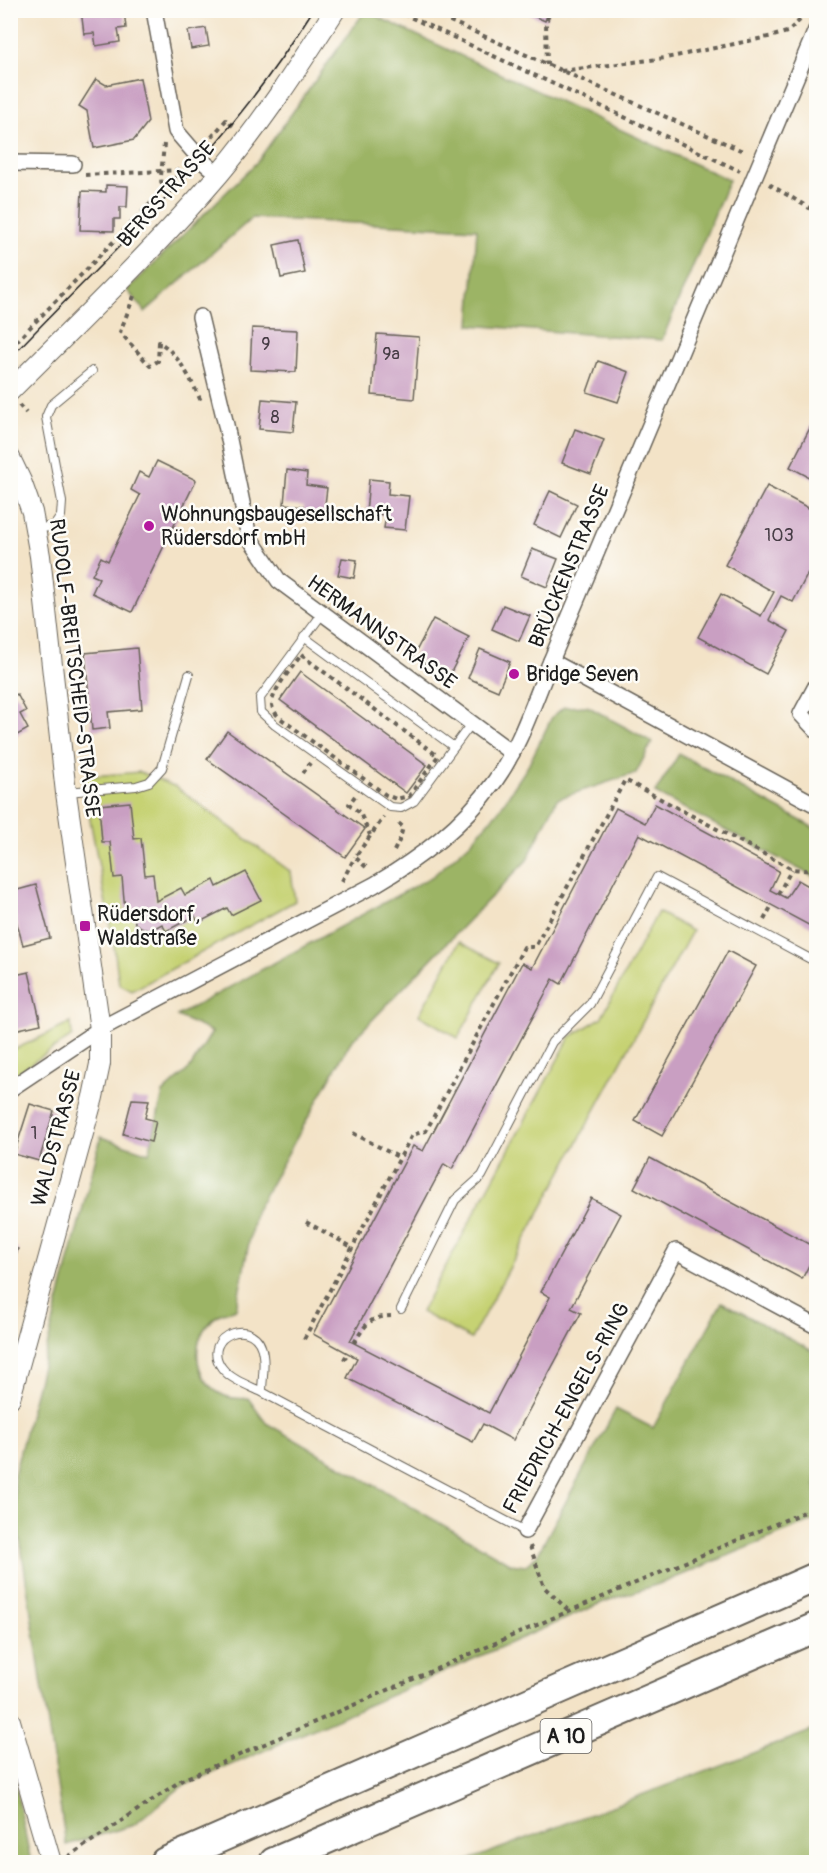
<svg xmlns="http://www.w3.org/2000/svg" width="827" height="1873" font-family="Pangolin,sans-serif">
<rect width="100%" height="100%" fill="#fdfcf7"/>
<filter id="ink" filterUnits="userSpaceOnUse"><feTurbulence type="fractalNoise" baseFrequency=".0167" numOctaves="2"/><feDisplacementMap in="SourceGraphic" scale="12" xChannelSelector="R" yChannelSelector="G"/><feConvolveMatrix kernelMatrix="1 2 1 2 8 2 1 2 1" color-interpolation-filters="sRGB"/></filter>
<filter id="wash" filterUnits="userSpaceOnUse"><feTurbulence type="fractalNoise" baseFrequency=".008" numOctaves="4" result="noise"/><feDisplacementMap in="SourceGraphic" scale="24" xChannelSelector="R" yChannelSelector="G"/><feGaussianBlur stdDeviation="1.35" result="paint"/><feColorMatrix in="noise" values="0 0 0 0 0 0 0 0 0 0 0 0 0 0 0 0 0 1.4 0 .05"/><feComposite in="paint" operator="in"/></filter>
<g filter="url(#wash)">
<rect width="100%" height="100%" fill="#f3e3c7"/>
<g fill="#c6d273" stroke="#717748" stroke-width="1.5">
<polygon points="140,772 176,787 291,872 295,901 132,991 119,984 114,946 82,777"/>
<polygon points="658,912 692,931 471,1339 421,1312 570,1037 601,1018"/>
<polygon points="459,942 499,963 458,1038 419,1015"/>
<polygon points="71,1023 72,1036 11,1077 11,1051"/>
</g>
<g fill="#9cb465" stroke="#5c6840" stroke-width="1.5">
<polygon points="365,11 729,180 662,340 470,325 477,229 252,218 145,312 127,290 257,162"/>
<path d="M587 706 652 742 636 773 557 799 527 860 350 1043 255 1212 236 1309C231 1311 226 1312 222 1313 188 1330 190 1382 225 1396 233 1399 240 1399 248 1398L266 1423 511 1564 525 1566 537 1555 616 1409 653 1428 722 1302 816 1353V1519L665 1582 606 1601 181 1787 134 1825 66 1845 16 1513 14 1475 101 1137 149 1153 163 1093 190 1068 212 1032 177 1016 433 876 471 842 499 810 528 766 552 717 564 707Z"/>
<polygon points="679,754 816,829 816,878 655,793"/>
<polygon points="816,1729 816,1862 464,1862"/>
<polygon points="10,1763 11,1763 31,1862 11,1862"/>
</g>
<g id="blocks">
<g fill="#c99fc2">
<polygon points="81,10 124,10 126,28 118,29 120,42 96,46 94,33 84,34"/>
<polygon points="520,10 549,10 545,21"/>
<polygon points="206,28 209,46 191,49 188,31"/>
<polygon points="140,78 148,122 134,140 94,148 87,111 79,106 96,79 106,85"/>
<polygon points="106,185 128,186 127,207 120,207 120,219 114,219 114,231 80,230 82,191 106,192"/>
<polygon points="298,240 305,273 281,278 274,245"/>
<polygon points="252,328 298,330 296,372 250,370"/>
<polygon points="377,334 419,337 414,399 372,395"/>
<polygon points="598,361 629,372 618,402 587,392"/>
<polygon points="262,399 296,402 293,432 259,429"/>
<polygon points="812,424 816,426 816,481 790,467"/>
<polygon points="575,429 604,440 591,474 562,463"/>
<polygon points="157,461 196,480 132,612 92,593 99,578 92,575 101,557 108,561 140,495 131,490 139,472 149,477"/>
<polygon points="287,470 307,473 306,485 327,488 323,521 302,519 304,506 284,504"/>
<polygon points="369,479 389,481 388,494 409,496 405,530 384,528 386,515 366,513"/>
<polygon points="767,486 816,512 816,558 793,602 781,596 769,620 789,631 766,674 698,637 721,594 761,616 774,592 725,565"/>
<polygon points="550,491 577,504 561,538 534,525"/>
<polygon points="532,549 558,559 547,587 521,576"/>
<polygon points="342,558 357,560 354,578 338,575"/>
<polygon points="503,605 530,616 519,641 492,629"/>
<polygon points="433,619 469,637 449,676 413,657"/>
<polygon points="137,648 142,709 108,712 110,728 92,730 85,653"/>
<polygon points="480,649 510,662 498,691 468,678"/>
<polygon points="300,672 427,765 406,793 280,700"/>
<polygon points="17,694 26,711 20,714 28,729 10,739 10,698"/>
<polygon points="227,731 365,829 345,857 207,759"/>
<polygon points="130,802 134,839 141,838 145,875 153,874 156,901 181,888 185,895 214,880 217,887 246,872 261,900 231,915 227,908 198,923 195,916 166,931 162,924 149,931 135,924 134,909 125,910 122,877 114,878 110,842 102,842 99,805"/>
<polygon points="655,804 779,871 770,890 786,898 798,880 816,890 816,929 639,834 561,984 553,979 452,1169 444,1164 350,1341 489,1413 550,1297 541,1292 591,1198 621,1214 571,1308 581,1313 513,1440 483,1424 473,1442 347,1378 357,1358 313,1334 413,1146 423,1151 522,963 532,968 616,808 645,823"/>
<polygon points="36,885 50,938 23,945 10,899 10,892"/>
<polygon points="728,951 756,966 662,1136 635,1121"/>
<polygon points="29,972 41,1024 10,1031 10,976"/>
<polygon points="132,1099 149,1100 145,1118 156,1121 151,1142 123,1134"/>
<polygon points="30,1104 54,1111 39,1161 14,1154"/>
<polygon points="650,1158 816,1248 816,1251 802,1279 634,1188"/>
<polygon points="10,1247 18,1249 11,1273 10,1273"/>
</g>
</g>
</g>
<g filter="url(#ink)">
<use href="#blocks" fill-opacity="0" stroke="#676258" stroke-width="1.5"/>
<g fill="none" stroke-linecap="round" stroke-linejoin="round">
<defs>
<g id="service">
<polyline points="37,529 54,526 61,516 62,502 46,417 51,405 92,371"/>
<polyline points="322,614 260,698 261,712 275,725 390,807 401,808 414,801 471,724"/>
<polyline points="304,637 454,747"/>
<polyline points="67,792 136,786 149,782 162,768 189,675"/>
<polyline points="401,1309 455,1200 482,1176 552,1042 590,1004 657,877 816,962"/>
<path d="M262 1392C250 1386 231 1380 222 1368 198 1336 258 1312 263 1355 265 1367 262 1380 262 1392L525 1531"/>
</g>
<g id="minor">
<polyline points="154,10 176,131 201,160 218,174"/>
<polyline points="10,163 73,164"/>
<polyline points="200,317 226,425 249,537 279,581 512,753"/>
<polyline points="551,661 816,805"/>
<polyline points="816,686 801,714 816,730"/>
<path d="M10 1089 100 1029 374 885C420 858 463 826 495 781 520 746 534 701 551 661L816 30"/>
<polyline points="525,1531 676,1251 816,1326"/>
</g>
<g id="tertiary">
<path d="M10 391C81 320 154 250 219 174 262 123 299 66 335 10"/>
<polyline points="10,458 21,481 32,512 40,556 66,793 100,1029 100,1064 93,1097 10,1398"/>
<polyline points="10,1721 51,1862"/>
</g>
<g id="motorway">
<polyline points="165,1862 816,1577"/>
<polyline points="274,1862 816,1627"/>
</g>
</defs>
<use href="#service" stroke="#676258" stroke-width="10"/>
<use href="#minor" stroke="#676258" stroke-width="18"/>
<use href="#tertiary" stroke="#676258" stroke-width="22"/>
<use href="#motorway" stroke="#676258" stroke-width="32"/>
<g stroke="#676258" stroke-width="4" stroke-dasharray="4.5 4.5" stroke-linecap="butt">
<polyline points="395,10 740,171"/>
<polyline points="425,10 745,152"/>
<polyline points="547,65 546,22 551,10"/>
<polyline points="561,71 666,58 773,36 787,32 800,20"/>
<polyline points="206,144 226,120 233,126"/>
<polyline points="85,175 182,170"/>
<polyline points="769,184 816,212"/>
<polyline points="162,193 161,176 164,144"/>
<path d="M134 296 120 332 150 366 158 361 159 342C179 354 191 380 201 401"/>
<polyline points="10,348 185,168"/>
<polyline points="19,405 26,413"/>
<path d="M301 655 438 756 409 796 396 799 386 795 280 718C276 714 273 711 272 705 271 691 293 667 301 655Z"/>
<polyline points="303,773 310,763"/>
<polyline points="355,796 349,804 360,813 370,835"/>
<polyline points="394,851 400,839 403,827 396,821"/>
<polyline points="366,867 355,857 384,817"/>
<polyline points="342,881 355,857"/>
<polyline points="778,894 792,869"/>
<polyline points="764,920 772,905"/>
<polyline points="353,1133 400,1158"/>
<polyline points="306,1222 352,1247"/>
<polyline points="304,1339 412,1135 426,1131 524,947 535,947 625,780 792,869 816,871"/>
<path d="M354 1343C365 1325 369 1317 391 1316"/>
<polyline points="344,1360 348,1352"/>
<polyline points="530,1546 544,1587 569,1611"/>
<polyline points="68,1857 182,1780 569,1611 816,1507"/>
</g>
<use href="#service" stroke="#fff" stroke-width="8"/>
<use href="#minor" stroke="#fff" stroke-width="15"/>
<use href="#tertiary" stroke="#fff" stroke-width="20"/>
<use href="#motorway" stroke="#fff" stroke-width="28"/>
<path stroke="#1c1c1c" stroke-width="1.5" d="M10 358C73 291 140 229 201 160 242 114 280 63 313 10"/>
</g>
</g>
<g fill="#b5179e" stroke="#fdfcf7" stroke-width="2">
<circle cx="149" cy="526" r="6"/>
<circle cx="514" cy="674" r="6"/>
<rect x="79" y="920" width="12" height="12" rx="3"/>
</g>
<g text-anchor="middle" stroke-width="5" stroke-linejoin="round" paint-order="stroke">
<g font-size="18" fill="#473d46">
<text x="266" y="350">9</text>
<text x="391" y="360">9a</text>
<text x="275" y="423">8</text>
<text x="779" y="541">103</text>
<text x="34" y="1139">1</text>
</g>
<rect fill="#fdfcf7" stroke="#605f5e" stroke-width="1.5" x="540.5" y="1719" width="51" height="34" rx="4.5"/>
<g font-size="20" font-weight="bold" fill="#1c1c1c">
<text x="566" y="1743">A 10</text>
</g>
<g font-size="21" fill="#1c1c1c" stroke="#fdfcf7">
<text transform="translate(166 194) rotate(-48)" y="7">BERGSTRASSE</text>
<text transform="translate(569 566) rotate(-67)" y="7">BRÜCKENSTRASSE</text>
<text transform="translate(382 632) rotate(36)" y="7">HERMANNSTRASSE</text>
<text transform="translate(75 668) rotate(83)" y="7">RUDOLF-BREITSCHEID-STRASSE</text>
<text transform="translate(56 1138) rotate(-75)" y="7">WALDSTRASSE</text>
<text transform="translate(566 1408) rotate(-61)" y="7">FRIEDRICH-ENGELS-RING</text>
</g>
<g font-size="21" fill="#1c1c1c" stroke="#fdfcf7" text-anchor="start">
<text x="161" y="521">Wohnungsbaugesellschaft<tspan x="161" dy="24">Rüdersdorf mbH</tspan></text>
<text x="526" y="681">Bridge Seven</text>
<text x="97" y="921">Rüdersdorf,<tspan x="97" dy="24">Waldstraße</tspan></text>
</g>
</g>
<rect width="827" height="1873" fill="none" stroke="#fdfcf7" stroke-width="36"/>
</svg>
